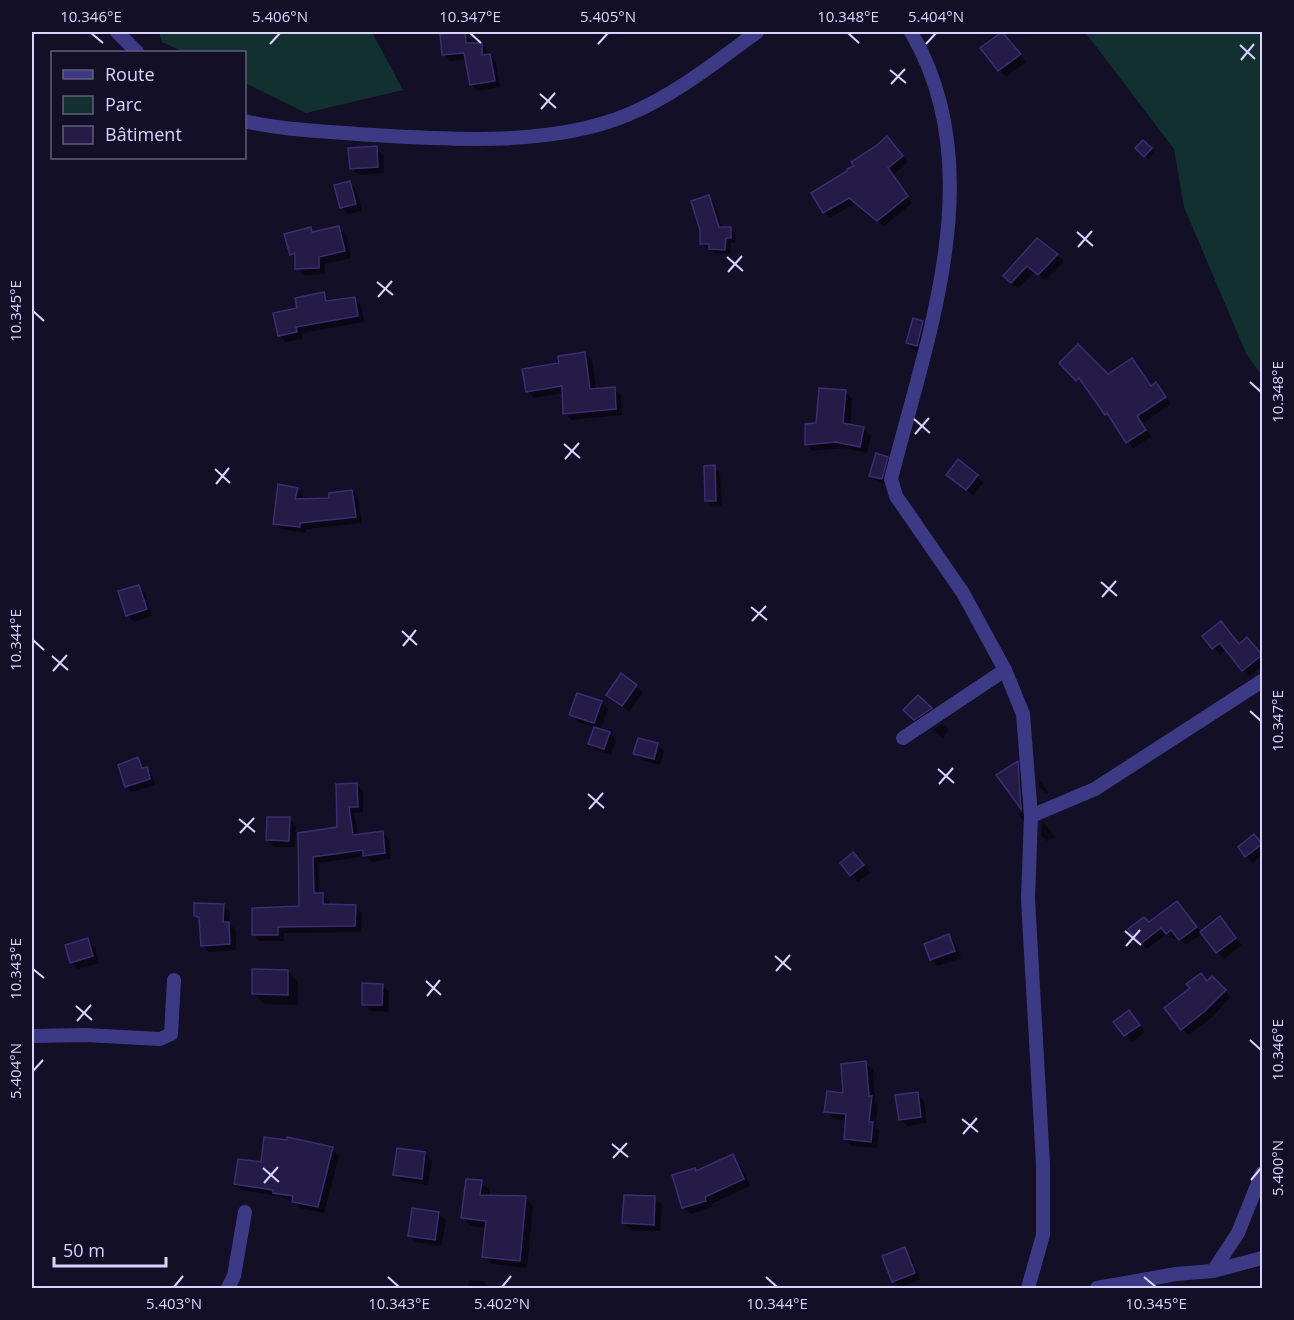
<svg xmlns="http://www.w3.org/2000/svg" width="1294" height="1320" font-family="'Open Sans',sans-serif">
<rect width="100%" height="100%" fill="#130f26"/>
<g fill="#12302f">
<polygon points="159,32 372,32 403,90 306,113 245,83 244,52 184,52 162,42"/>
<polygon points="1085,32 1259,32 1262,37 1262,140 1260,145 1262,148 1262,376 1246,353 1184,207 1174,149"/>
</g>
<g fill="#0007">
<polygon points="1003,33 1026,62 1006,77 982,48"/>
<polygon points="464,34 471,40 471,45 482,45 496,62 500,87 478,91 471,84 467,59 450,61 444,54"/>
<polygon points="1143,142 1154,152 1148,159 1137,148"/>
<polygon points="893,143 908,162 893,175 912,203 884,226 856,203 830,218 824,212 856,166 877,148"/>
<polygon points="376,148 383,155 384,173 358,175 351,168"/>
<polygon points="350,183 356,190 362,211 348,214 341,207"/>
<polygon points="709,197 714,202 722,228 730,228 735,233 735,243 731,243 730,254 715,253 701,244"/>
<polygon points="339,227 346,234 351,258 325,264 325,274 304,275 297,268 297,260 291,254 310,228 315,233"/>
<polygon points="1037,240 1064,261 1045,281 1035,271 1018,289 1005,276"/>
<polygon points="324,294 331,302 354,299 361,305 364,322 302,333 303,339 286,342 279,335 299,310"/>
<polygon points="922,322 929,329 923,352 914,350 907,343"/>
<polygon points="585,353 592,360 596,390 614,389 621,395 622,415 571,420 565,413 564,393 534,398 527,391 560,364"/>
<polygon points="1132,359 1152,387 1156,384 1171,404 1143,423 1151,437 1133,448 1085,385 1061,363 1108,376"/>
<polygon points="845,392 852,399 850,426 864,429 871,435 867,453 844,448 813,451 806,444 817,425"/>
<polygon points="887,458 894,465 889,485 878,482 871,475"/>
<polygon points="714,467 720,472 722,506 712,506 706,500"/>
<polygon points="977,476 983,483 973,495 955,481"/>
<polygon points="297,490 303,496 302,500 331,499 352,491 358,498 362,523 306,529 306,533 281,529 275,523"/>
<polygon points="139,586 145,593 152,616 134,622 127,615"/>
<polygon points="1204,636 1254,646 1262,657 1262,666 1250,676 1227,649 1220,655"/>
<polygon points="636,686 643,692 629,712 608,695"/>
<polygon points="918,697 937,715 921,726 905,710"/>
<polygon points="601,702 608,709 600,730 609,733 616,740 611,755 597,751 590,744 595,727 578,722 571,715"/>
<polygon points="942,724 948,730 943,739 933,730"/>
<polygon points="657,744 664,751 660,765 642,760 635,754"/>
<polygon points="137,759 152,774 155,785 132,792 126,786"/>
<polygon points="1017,763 1024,769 1027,813 998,776"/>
<polygon points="1039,779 1043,784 1048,792 1046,793 1039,787"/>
<polygon points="356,784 363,791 363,812 354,813 358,836 382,833 389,839 391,859 371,862 366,856 319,863 319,894 329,901 329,906 355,907 362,913 361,932 284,933 284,941 260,941 254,935 300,907 300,834 339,828"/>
<polygon points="1021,812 1028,818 1028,827 1018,814"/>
<polygon points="289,819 296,826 295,847 274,847 267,840"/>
<polygon points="1043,822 1055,837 1047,841 1041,835"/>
<polygon points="1254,836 1262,845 1262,855 1253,863 1246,856"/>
<polygon points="860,861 870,873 858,882 842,863"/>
<polygon points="223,905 230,912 229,924 236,930 236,950 209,952 202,945 201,922 195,916"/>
<polygon points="1182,909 1201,933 1220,918 1242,945 1224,959 1203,933 1186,945 1177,936 1173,939 1168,933 1147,949 1141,943 1149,924"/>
<polygon points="949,936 955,943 961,958 938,966 931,959"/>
<polygon points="88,940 95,947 99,963 78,969 71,962"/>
<polygon points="288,971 298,982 298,1005 264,1004 254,994"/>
<polygon points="1212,978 1231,997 1211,1018 1188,1035 1182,1029"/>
<polygon points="382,985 389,992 389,1012 370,1011 363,1004"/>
<polygon points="1135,1019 1145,1032 1132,1042 1116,1023"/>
<polygon points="866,1063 873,1070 875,1102 878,1105 875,1127 879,1131 877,1148 852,1146 845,1139 847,1120 833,1118 826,1111 845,1095"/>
<polygon points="917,1094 924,1101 927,1123 907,1126 900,1119"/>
<polygon points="332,1149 339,1156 324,1213 300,1208 293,1201 278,1196 242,1190 235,1184 262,1164"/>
<polygon points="425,1154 432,1161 428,1185 402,1181 395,1174"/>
<polygon points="733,1156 739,1163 750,1186 711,1204 712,1207 691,1214 684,1208 673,1176 695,1169 698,1172"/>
<polygon points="481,1182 489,1190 489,1196 525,1198 533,1206 527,1268 492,1264 484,1256 487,1228 471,1226 463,1218"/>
<polygon points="655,1198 662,1205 660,1231 631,1230 624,1223"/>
<polygon points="414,1210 439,1214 446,1221 441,1246 416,1242 409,1235"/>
<polygon points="904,1249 911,1256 920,1280 900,1287 893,1281"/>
<polygon points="469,1280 483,1281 490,1288 468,1288"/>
</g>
<g fill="#241b47" stroke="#3b2d73" stroke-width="1.5">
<polygon points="465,32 466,43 482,43 482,55 490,54 495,81 470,85 464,53 442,55 440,34"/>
<polygon points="1002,32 1021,54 998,71 980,48"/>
<polygon points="887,136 903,156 888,168 908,196 877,221 849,198 823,213 811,193 847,171 847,169 854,166 851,162 876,146"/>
<polygon points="1143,140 1152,148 1144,157 1135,148"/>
<polygon points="377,146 378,167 350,169 348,148"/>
<polygon points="350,181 356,204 340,208 334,185"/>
<polygon points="709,195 719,227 731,227 731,238 726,238 725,250 709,249 709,244 700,244 700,230 691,201"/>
<polygon points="339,226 345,251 319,257 319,268 295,269 295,253 290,255 284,234 311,227 312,232"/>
<polygon points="1037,238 1058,254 1038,275 1027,266 1011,283 1003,276"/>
<polygon points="324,292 326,301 355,297 358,316 296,327 297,332 278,336 273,313 297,308 295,298"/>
<polygon points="913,318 923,321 917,346 906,343"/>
<polygon points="1078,344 1108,374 1132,358 1151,386 1156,382 1166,397 1137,416 1146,430 1126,443 1107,413 1105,415 1079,378 1076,381 1059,363"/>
<polygon points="585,352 590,389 615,387 616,409 563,414 562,386 526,392 522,369 559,363 558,356"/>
<polygon points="819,388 846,390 843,423 864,427 860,447 836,442 805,445 805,424 816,423"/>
<polygon points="876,453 888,457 882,479 869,476"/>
<polygon points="958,459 978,475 966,490 946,475"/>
<polygon points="715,465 716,501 705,501 704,466"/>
<polygon points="278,484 298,488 295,499 329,498 329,493 352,490 356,517 300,523 300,527 273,524"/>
<polygon points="139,585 147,609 126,616 118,591"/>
<polygon points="1221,621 1239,644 1247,637 1262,655 1242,671 1220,643 1212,649 1202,636"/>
<polygon points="621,673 637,685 622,706 606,695"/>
<polygon points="577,693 602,701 594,723 569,715"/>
<polygon points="918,695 932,708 914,720 903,710"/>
<polygon points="594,727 610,732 604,749 588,744"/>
<polygon points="638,738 658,743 654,759 633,754"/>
<polygon points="138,757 142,768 147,767 150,779 125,787 118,765"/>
<polygon points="1018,761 1021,809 996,775"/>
<polygon points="357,783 358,807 349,807 353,835 383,831 385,853 363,856 363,850 313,857 314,893 323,893 323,904 356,905 355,926 278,927 278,935 252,935 252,908 299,906 298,833 337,827 336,784"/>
<polygon points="267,817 290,817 289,841 266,840"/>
<polygon points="1254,834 1262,844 1245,857 1238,847"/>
<polygon points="853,852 864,865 850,876 840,863"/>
<polygon points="1177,901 1197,927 1179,940 1171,930 1166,934 1161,928 1140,944 1128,929 1144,917 1149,922"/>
<polygon points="194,903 224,904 223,922 229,922 230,944 201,946 199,917 194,916"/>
<polygon points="1220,916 1236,938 1216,953 1200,932"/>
<polygon points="949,934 955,951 930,960 924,944"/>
<polygon points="88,938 93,956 70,963 65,945"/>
<polygon points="252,969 288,970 288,995 252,994"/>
<polygon points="1201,973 1207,981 1212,976 1226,990 1205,1011 1181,1030 1164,1008 1190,988 1186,984"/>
<polygon points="362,983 383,984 382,1005 362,1005"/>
<polygon points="1129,1010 1140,1025 1124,1036 1113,1022"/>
<polygon points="866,1061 869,1096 872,1096 869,1122 873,1122 871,1142 844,1139 846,1114 824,1112 827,1091 843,1093 841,1064"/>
<polygon points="918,1092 921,1117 899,1120 895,1095"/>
<polygon points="264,1137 287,1140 287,1137 333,1147 318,1207 292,1202 293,1196 273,1193 273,1190 234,1184 238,1159 261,1162"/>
<polygon points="397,1148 425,1152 422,1179 393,1175"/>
<polygon points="733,1154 744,1179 705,1197 706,1201 682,1208 672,1175 695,1168 696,1171"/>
<polygon points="466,1179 482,1180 480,1195 526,1196 520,1261 482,1257 486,1221 461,1218"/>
<polygon points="624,1195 655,1196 654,1225 622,1223"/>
<polygon points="412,1208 439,1212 435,1240 408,1236"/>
<polygon points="905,1247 915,1273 892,1282 882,1256"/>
</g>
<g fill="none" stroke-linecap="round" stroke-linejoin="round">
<g stroke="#3d3a85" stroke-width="14">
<polyline points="117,32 137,52"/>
<path d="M911 32C992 169 927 337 891 479L896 496 963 593 1005 670 1023 714 1031 816 1028 899 1043 1164V1235L1028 1288"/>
<path d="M244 121C281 130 320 131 357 134 442 139 547 148 627 115 675 95 716 62 757 32"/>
<polyline points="903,738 1005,670"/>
<polyline points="1031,816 1095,789 1262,681"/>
<polyline points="32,1036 85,1035 160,1039 171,1034 174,980"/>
<polyline points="1213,1271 1238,1233 1262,1173"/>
<polyline points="228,1288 234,1276 245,1212"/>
<polyline points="1097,1288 1176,1274 1213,1271 1262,1258"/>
</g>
</g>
<path fill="none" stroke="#d9d4ff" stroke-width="2" d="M91 33 103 43M470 33 481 43M848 33 859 43M270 44 280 33M598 44 608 33M926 44 936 33M1240 45 1255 59M1241 60 1254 44M890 70 906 83M891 84 905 69M540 94 556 108M541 109 555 93M1077 232 1093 246M1078 247 1092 231M727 257 743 271M728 272 742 256M377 282 393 295M378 297 392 281M33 311 44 321M1250 382 1261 392M914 419 930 433M915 434 929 418M564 444 580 458M565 459 579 443M215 469 230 483M216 484 229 468M1101 582 1117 596M1102 597 1116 581M751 607 767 620M752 621 766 606M402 631 417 645M33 640 44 650M403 646 416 630M52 656 68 670M53 671 67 655M1250 711 1261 721M938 769 954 783M939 784 953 768M588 794 604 808M589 809 603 793M239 819 255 832M240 833 254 818M1125 931 1141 945M1126 946 1140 930M775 956 791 970M33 969 44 978M776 971 790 955M426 981 441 995M427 996 440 980M76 1006 92 1020M77 1021 91 1005M1250 1040 1261 1050M33 1071 43 1060M962 1119 978 1132M963 1134 977 1118M612 1144 628 1157M613 1158 627 1143M263 1168 279 1182M1251 1180 1261 1168M264 1183 278 1167M388 1277 399 1287M766 1277 777 1287M1144 1277 1156 1287M174 1287 183 1276M502 1287 511 1276"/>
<rect width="1294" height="1320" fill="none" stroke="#130f26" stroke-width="66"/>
<rect x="51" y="51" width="195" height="108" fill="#130f26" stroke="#625e7d" stroke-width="1.5"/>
<rect x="63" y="70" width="30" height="9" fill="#3d3a85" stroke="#625e7d" stroke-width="1.5"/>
<text x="105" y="81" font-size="18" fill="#d9d4ff">Route</text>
<rect x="63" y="96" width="30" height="18" fill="#12302f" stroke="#625e7d" stroke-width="1.5"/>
<text x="105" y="111" font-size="18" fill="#d9d4ff">Parc</text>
<rect x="63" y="126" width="30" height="18" fill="#241b47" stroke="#625e7d" stroke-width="1.5"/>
<text x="105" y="141" font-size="18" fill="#d9d4ff">Bâtiment</text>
<path d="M54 1257v9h112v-9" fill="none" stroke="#d9d4ff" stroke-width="3"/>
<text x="63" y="1257" font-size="18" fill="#d9d4ff" stroke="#130f26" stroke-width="4.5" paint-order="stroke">50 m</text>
<rect x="33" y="33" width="1228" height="1254" fill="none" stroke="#d9d4ff" stroke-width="2"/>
<g font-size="15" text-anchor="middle" fill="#d9d4ff">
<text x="91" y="22">10.346°E</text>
<text x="280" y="22">5.406°N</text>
<text x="470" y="22">10.347°E</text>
<text x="608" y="22">5.405°N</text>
<text x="848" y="22">10.348°E</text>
<text x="936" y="22">5.404°N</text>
<text transform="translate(16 311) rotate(-90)" y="5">10.345°E</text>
<text transform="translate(1278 392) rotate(-90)" y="5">10.348°E</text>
<text transform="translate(16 640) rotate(-90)" y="5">10.344°E</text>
<text transform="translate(1278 721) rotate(-90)" y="5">10.347°E</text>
<text transform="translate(16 969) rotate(-90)" y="5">10.343°E</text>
<text transform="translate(1278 1050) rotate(-90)" y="5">10.346°E</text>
<text transform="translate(16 1071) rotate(-90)" y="5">5.404°N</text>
<text transform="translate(1278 1168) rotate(-90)" y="5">5.400°N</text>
<text x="174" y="1309">5.403°N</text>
<text x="399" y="1309">10.343°E</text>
<text x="502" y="1309">5.402°N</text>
<text x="777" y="1309">10.344°E</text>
<text x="1156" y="1309">10.345°E</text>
</g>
</svg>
